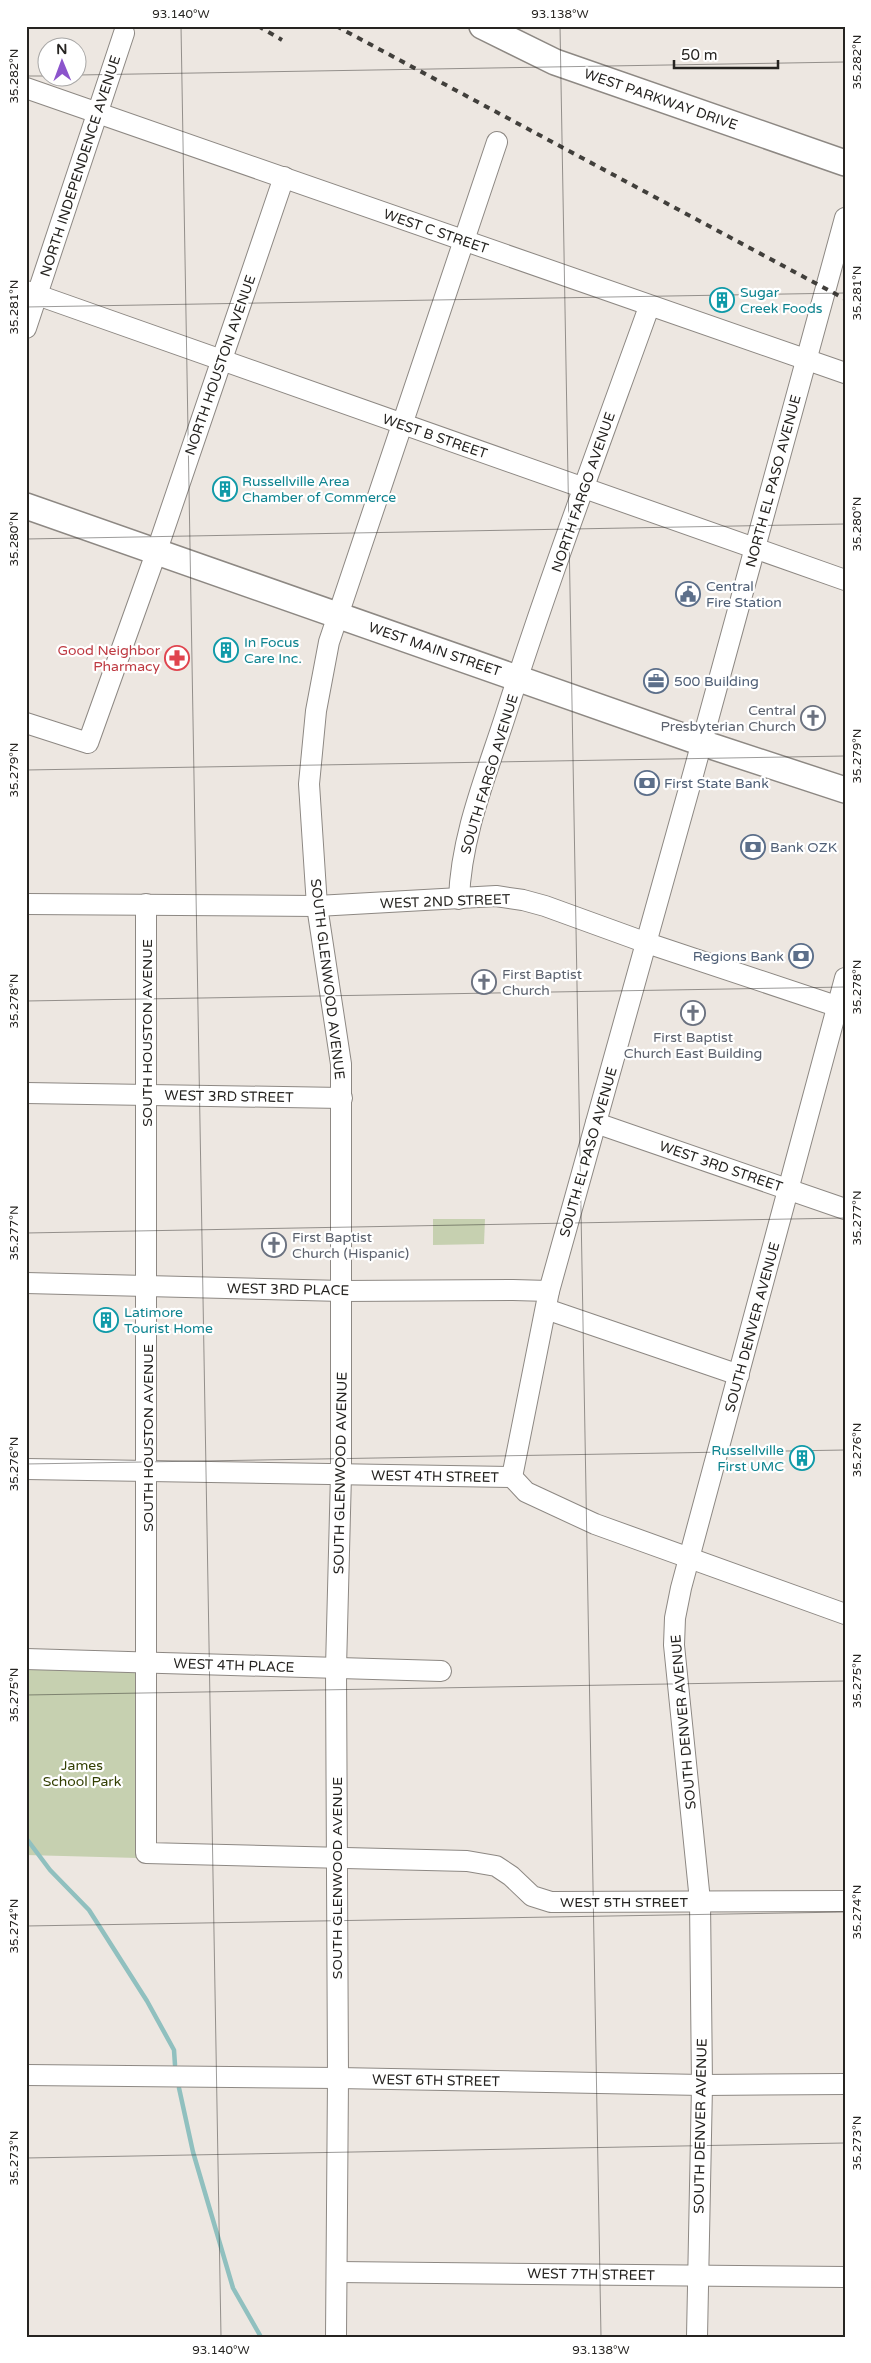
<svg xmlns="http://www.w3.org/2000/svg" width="871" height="2363" font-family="'Varela Round',sans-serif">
<rect width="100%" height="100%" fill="#ede7e1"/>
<g fill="#c6d0b0">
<polygon points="433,1219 485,1219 484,1244 433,1245"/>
<polygon points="26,1665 122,1667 135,1672 138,1692 138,1858 26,1855"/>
</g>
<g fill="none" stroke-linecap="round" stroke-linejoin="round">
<g stroke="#90c0bf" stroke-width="4.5">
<polyline points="26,1838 50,1870 89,1910 147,2001 174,2050 175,2065"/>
<polyline points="179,2088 193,2152 233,2288 261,2337"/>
</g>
<defs>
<g id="minor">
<polyline points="26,88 845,373"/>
<polyline points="26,291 845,580"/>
<polyline points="26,328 124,33"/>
<polyline points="26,723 88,743 156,553 284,177"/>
<path d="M459 899C461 836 486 776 505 717 549 579 600 443 649 307"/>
<polyline points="26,904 317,906 496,896 523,900 545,906 647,943 845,1009"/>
<polyline points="146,904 146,1853 467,1861 496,1866 511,1876 532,1896 551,1902 845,1901"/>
<polyline points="26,1093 342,1098"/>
<polyline points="596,1123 845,1209"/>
<polyline points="26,1283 342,1291 513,1290 549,1291"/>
<polyline points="546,1309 739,1375"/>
<polyline points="26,1469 512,1477 526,1492 595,1524 845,1614"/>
<polyline points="512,1477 549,1291 694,771 845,218"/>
<polyline points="26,1659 441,1671"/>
<polyline points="26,2075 338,2078 702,2085 845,2084"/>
<polyline points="337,2272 845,2277"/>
<polyline points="336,2337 338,2078 336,1668 341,1474 341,1064 317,906 309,784 316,711 329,642 497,142"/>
<polyline points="697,2337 702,2085 700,1901 674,1645 675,1618 681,1588 845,978"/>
</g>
<g id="major">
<polyline points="482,26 555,62 845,163"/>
<polyline points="26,506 702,743 845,790"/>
</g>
</defs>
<use href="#minor" stroke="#8d8883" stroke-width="22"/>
<use href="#major" stroke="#8d8883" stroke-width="28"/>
<use href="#minor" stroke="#fff" stroke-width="20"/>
<use href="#major" stroke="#fff" stroke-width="25"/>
<g stroke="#413f3b" stroke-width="4" stroke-dasharray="6 6" stroke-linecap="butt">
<polyline points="258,26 282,40"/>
<polyline points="336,26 845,299"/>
</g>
</g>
<path fill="none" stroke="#262421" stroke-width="1" stroke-opacity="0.45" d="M181 26 221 2337M560 26 601 2337M78 75 845 62M26 76H48M26 307 845 293M26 539 845 524M26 770 845 756M26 1001 845 987M26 1233 845 1218M26 1464 845 1450M26 1695 845 1681M26 1926 845 1912M26 2158 845 2143"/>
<defs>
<symbol id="building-ring" viewBox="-11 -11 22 22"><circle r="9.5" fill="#fff" stroke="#0f9aa8" stroke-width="1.5"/><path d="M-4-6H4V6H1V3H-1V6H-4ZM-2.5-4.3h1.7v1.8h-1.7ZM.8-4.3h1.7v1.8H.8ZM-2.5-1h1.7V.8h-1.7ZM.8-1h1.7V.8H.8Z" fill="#0f9aa8"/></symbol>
<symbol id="civic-ring" viewBox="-11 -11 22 22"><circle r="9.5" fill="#fff" stroke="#5c6f8a" stroke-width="1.5"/><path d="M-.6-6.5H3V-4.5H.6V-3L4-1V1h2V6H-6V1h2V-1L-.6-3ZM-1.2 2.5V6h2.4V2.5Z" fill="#5c6f8a"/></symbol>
<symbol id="pharmacy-ring" viewBox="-11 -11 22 22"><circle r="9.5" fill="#fff" stroke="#e0444e" stroke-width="1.5"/><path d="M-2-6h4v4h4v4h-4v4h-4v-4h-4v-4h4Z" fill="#e0444e"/></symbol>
<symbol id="office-ring" viewBox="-11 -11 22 22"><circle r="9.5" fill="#fff" stroke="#5c6f8a" stroke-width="1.5"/><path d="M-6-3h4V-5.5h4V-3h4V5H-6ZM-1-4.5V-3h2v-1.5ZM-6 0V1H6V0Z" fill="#5c6f8a"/></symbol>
<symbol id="church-ring" viewBox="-11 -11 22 22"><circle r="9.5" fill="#fff" stroke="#6b7280" stroke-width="1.5"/><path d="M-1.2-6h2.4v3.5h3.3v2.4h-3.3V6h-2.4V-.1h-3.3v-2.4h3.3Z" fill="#6b7280"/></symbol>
<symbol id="bank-ring" viewBox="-11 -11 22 22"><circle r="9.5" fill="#fff" stroke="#5c6f8a" stroke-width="1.5"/><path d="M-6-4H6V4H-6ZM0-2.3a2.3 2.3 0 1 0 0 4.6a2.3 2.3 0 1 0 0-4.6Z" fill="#5c6f8a"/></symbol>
</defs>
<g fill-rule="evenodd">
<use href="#building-ring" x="708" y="286" width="28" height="28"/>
<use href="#building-ring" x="211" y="475" width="28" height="28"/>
<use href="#civic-ring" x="674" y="580" width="28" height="28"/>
<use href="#building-ring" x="212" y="636" width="28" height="28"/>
<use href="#pharmacy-ring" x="163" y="644" width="28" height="28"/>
<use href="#office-ring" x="642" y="667" width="28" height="28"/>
<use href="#church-ring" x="799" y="704" width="28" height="28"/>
<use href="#bank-ring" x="633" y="769" width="28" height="28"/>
<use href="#bank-ring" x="739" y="833" width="28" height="28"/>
<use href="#bank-ring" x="787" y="942" width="28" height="28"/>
<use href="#church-ring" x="470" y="968" width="28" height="28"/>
<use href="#church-ring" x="679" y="999" width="28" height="28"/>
<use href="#church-ring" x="260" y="1231" width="28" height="28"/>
<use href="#building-ring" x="92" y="1306" width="28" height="28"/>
<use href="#building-ring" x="788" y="1444" width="28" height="28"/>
</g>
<g text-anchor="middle" stroke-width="4.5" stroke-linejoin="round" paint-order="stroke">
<g font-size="14" fill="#262421" stroke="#fff">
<text transform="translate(661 99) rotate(19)" y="5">WEST PARKWAY DRIVE</text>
<text transform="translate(80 166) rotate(-72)" y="5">NORTH INDEPENDENCE AVENUE</text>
<text transform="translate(436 231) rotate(19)" y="5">WEST C STREET</text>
<text transform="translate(220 365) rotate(-71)" y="5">NORTH HOUSTON AVENUE</text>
<text transform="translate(435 436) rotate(19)" y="5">WEST B STREET</text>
<text transform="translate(773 481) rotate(-75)" y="5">NORTH EL PASO AVENUE</text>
<text transform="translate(583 492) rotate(-71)" y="5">NORTH FARGO AVENUE</text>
<text transform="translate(435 649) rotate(19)" y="5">WEST MAIN STREET</text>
<text transform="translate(489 774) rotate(-73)" y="5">SOUTH FARGO AVENUE</text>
<text transform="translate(445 901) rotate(-2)" y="5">WEST 2ND STREET</text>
<text transform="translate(328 979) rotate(83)" y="5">SOUTH GLENWOOD AVENUE</text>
<text transform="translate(147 1033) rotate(-90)" y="5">SOUTH HOUSTON AVENUE</text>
<text transform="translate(229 1096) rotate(1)" y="5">WEST 3RD STREET</text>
<text transform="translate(588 1152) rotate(-74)" y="5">SOUTH EL PASO AVENUE</text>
<text transform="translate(721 1166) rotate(19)" y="5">WEST 3RD STREET</text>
<text transform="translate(288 1289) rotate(1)" y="5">WEST 3RD PLACE</text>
<text transform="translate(752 1327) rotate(-75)" y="5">SOUTH DENVER AVENUE</text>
<text transform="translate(148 1438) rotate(-90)" y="5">SOUTH HOUSTON AVENUE</text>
<text transform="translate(340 1473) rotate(-89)" y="5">SOUTH GLENWOOD AVENUE</text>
<text transform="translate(435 1476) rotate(1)" y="5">WEST 4TH STREET</text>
<text transform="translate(234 1665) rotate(2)" y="5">WEST 4TH PLACE</text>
<text transform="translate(683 1722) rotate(-95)" y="5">SOUTH DENVER AVENUE</text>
<text transform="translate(337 1878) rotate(-90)" y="5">SOUTH GLENWOOD AVENUE</text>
<text x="624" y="1907">WEST 5TH STREET</text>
<text transform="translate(436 2080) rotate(1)" y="5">WEST 6TH STREET</text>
<text transform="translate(700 2126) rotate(-89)" y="5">SOUTH DENVER AVENUE</text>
<text transform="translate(591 2274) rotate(1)" y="5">WEST 7TH STREET</text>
</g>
<g font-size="14" fill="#0d838f" stroke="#fff" text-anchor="start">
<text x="740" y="297">Sugar<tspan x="740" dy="16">Creek Foods</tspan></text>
<text x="242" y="486">Russellville Area<tspan x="242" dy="16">Chamber of Commerce</tspan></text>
<text x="244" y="647">In Focus<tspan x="244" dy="16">Care Inc.</tspan></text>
<text x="124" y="1317">Latimore<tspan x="124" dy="16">Tourist Home</tspan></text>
<text x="784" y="1455" text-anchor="end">Russellville<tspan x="784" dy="16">First UMC</tspan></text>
</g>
<g font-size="14" fill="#4e5e75" stroke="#fff" text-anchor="start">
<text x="706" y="591">Central<tspan x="706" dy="16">Fire Station</tspan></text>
<text x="674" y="686">500 Building</text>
<text x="664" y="788">First State Bank</text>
<text x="770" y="852">Bank OZK</text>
<text x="784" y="961" text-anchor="end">Regions Bank</text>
</g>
<g font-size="14" fill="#be3a42" stroke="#fff" text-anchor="end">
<text x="160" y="655">Good Neighbor<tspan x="160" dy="16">Pharmacy</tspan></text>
</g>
<g font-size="14" fill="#5b616d" stroke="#fff" text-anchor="start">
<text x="796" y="715" text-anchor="end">Central<tspan x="796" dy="16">Presbyterian Church</tspan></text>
<text x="502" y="979">First Baptist<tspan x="502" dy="16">Church</tspan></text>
<text x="693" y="1042" text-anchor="middle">First Baptist<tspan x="693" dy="16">Church East Building</tspan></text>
<text x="292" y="1242">First Baptist<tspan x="292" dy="16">Church (Hispanic)</tspan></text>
</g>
<g font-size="14" fill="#333f03" stroke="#fff">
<text x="82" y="1770">James<tspan x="82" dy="16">School Park</tspan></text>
</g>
</g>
<rect width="871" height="2363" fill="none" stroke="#ffffff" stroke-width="55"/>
<g transform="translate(62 62) rotate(359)"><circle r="24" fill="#ffffff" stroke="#a8a7a6"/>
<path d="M0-4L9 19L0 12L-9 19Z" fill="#8c54cc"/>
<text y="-8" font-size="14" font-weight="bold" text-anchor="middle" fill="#262421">N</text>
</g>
<path d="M674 60v8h104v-8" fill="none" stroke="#262421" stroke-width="2.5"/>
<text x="681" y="60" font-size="15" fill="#262421" stroke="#ffffff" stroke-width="4" paint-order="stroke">50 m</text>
<rect x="28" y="28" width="816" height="2308" fill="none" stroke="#262421" stroke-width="2"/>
<g font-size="12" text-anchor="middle" fill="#262421">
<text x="181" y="18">93.140°W</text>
<text x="560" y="18">93.138°W</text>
<text transform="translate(857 62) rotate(-90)" y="4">35.282°N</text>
<text transform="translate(14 76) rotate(-90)" y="4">35.282°N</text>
<text transform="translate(857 293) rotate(-90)" y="4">35.281°N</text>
<text transform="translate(14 307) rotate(-90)" y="4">35.281°N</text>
<text transform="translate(857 524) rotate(-90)" y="4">35.280°N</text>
<text transform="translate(14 539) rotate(-90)" y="4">35.280°N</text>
<text transform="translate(857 756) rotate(-90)" y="4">35.279°N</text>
<text transform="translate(14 770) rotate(-90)" y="4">35.279°N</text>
<text transform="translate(857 987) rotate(-90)" y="4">35.278°N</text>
<text transform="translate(14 1001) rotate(-90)" y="4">35.278°N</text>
<text transform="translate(857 1218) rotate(-90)" y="4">35.277°N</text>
<text transform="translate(14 1233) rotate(-90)" y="4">35.277°N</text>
<text transform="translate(857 1450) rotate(-90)" y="4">35.276°N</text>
<text transform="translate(14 1464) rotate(-90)" y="4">35.276°N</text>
<text transform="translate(857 1681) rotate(-90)" y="4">35.275°N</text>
<text transform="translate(14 1695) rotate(-90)" y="4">35.275°N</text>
<text transform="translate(857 1912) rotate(-90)" y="4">35.274°N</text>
<text transform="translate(14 1926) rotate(-90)" y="4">35.274°N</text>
<text transform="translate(857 2143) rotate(-90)" y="4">35.273°N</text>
<text transform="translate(14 2158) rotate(-90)" y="4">35.273°N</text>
<text x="221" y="2354">93.140°W</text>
<text x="601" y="2354">93.138°W</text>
</g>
</svg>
